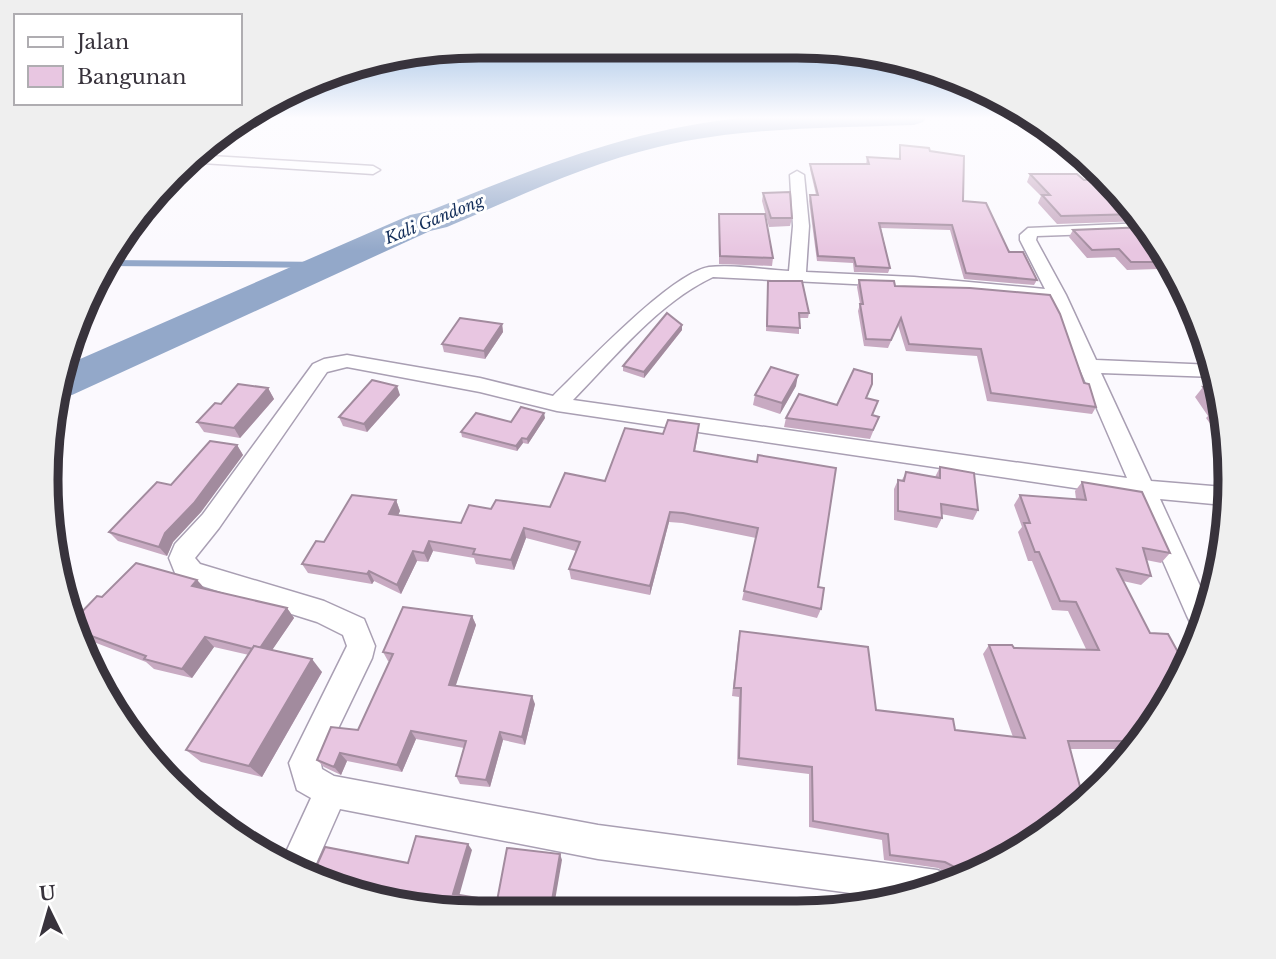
<svg xmlns="http://www.w3.org/2000/svg" width="1276" height="959" font-family="'Libre Baskerville',serif">
<rect width="100%" height="100%" fill="#fbf9fe"/>
<g fill="none" stroke-linecap="round" stroke-linejoin="round">
<polyline stroke="#93a8c9" stroke-width="6" points="107,263 327,265"/>
<path fill="#93a8c9" fill-rule="evenodd" d="M751 117H927L923 122 914 125C829 128 741 127 658 147 585 164 516 198 447 227L430 231 72 395 54 398 64 366 410 215 429 211C538 167 632 128 751 117Z"/>
<defs>
<g id="street">
<polygon points="195,155 373,166 380,170 373,174 187,162"/>
<path d="M797 171 804 175 809 226 806 272 914 277 1045 289 1020 240V235L1028 228 1145 223 1149 232 1037 236 1036 240 1066 295 1096 360 1214 365 1216 377 1101 373 1151 481 1224 487V505L1160 499 1206 599 1196 626 1191 624 1187 616 1135 497 557 411 480 392 347 367 327 372 219 528 195 558 200 564 324 601 364 619 375 646 372 658 321 764 322 769 334 776 598 825 937 870 949 875 953 883 895 899 598 859 340 809 311 875 281 863 311 798 297 790 289 763 347 646 343 635 317 622 183 580 175 573 169 558 175 544 203 514 313 364 324 359 347 355 480 378 553 396C583 367 671 273 709 267 734 264 764 270 789 271L793 226 790 175ZM713 277 914 287 1050 300 1127 478 573 400C615 357 658 303 713 277Z"/>
</g>
</defs>
<use href="#street" stroke="#a99fb3" stroke-width="3"/>
<use href="#street" fill="#fff" fill-rule="evenodd"/>
</g>
<g fill="#c8aac2">
<polygon points="900,145 930,151 963,201 1037,280 1034,285 964,279 950,230 881,228 890,268 888,273 854,272 853,263 817,261 809,201 810,195 816,195 810,169 810,164 866,164 867,157 899,159 899,150"/>
<polygon points="1030,174 1084,180 1102,179 1141,216 1144,221 1057,224 1038,203 1041,196 1027,182"/>
<polygon points="763,193 792,218 790,226 769,227 762,201"/>
<polygon points="719,214 773,258 772,266 719,264"/>
<polygon points="1147,227 1182,298 1158,269 1127,270 1115,257 1087,258 1069,237 1073,230"/>
<polygon points="859,280 895,286 1084,383 1096,407 1092,414 987,401 977,356 906,351 898,325 888,348 864,346 858,311 860,304 857,287"/>
<polygon points="768,281 809,313 808,318 799,318 799,334 766,331"/>
<polygon points="502,324 503,332 485,359 444,352 442,344"/>
<polygon points="682,325 682,330 644,378 623,371 623,366"/>
<polygon points="796,386 780,414 753,405 755,395"/>
<polygon points="1203,387 1217,388 1220,437 1206,418 1208,416 1195,397"/>
<polygon points="268,388 274,399 240,438 204,432 197,422 221,404"/>
<polygon points="400,395 367,432 343,426 339,417"/>
<polygon points="867,398 872,415 879,417 870,439 784,427 786,418"/>
<polygon points="545,418 528,444 523,443 517,451 462,437 461,432 511,422"/>
<polygon points="663,434 698,435 695,451 818,587 821,609 817,618 742,600 756,538 682,523 669,522 650,595 571,579 569,569 576,551 526,538 514,570 476,564 474,558 433,551 428,562 417,561 401,594 374,581 372,584 308,573 302,564 324,542 396,500 400,511 398,515 461,523 491,509 550,507 605,481"/>
<polygon points="237,445 243,455 201,512 173,542 167,556 118,541 109,532 171,485"/>
<polygon points="940,467 978,510 973,520 941,514 942,518 937,528 894,520 894,489 898,480 902,480 906,472 935,477"/>
<polygon points="1082,482 1170,553 1161,563 1146,560 1151,576 1141,585 1123,581 1172,697 1126,749 1070,749 1060,824 967,878 952,876 938,868 884,860 882,840 809,827 809,774 737,765 739,697 732,696 738,640 740,631 876,710 955,730 1013,737 983,654 989,645 1014,648 1086,649 1068,611 1052,610 1032,561 1028,561 1018,532 1022,527 1014,505 1020,495 1076,499 1075,491"/>
<polygon points="197,580 205,589 287,608 294,618 272,650 322,672 262,777 201,762 186,750 249,655 214,647 192,678 154,669 146,662 78,636 76,634 73,621"/>
<polygon points="472,616 476,625 455,686 535,704 525,745 503,740 490,787 460,784 456,776 464,748 416,739 402,772 347,761 341,775 324,767 317,760 358,730 390,662 388,661 383,652"/>
</g>
<g fill="#a28b9e">
<polygon points="502,324 503,332 485,359 484,351"/>
<polygon points="682,325 682,330 644,378 644,372"/>
<polygon points="798,375 796,386 780,414 782,403"/>
<polygon points="397,386 400,395 367,432 364,424"/>
<polygon points="268,388 274,399 240,438 234,428"/>
<polygon points="544,413 545,418 528,444 527,439"/>
<polygon points="522,438 523,443 517,451 516,446"/>
<polygon points="237,445 243,455 201,512 173,542 167,556 159,547 165,533"/>
<polygon points="396,500 400,511 394,524 389,514"/>
<polygon points="670,512 669,522 650,595 650,586"/>
<polygon points="524,528 526,538 514,570 511,560"/>
<polygon points="429,541 433,551 428,562 424,553"/>
<polygon points="413,551 417,561 401,594 397,585"/>
<polygon points="369,571 374,581 372,584 367,574"/>
<polygon points="197,580 206,590 192,586"/>
<polygon points="287,608 294,618 266,659 258,650"/>
<polygon points="472,616 476,625 453,694 449,685"/>
<polygon points="205,637 214,647 192,678 182,669"/>
<polygon points="312,659 322,672 262,777 249,766"/>
<polygon points="532,696 535,704 525,745 522,737"/>
<polygon points="411,731 416,739 402,772 397,765"/>
<polygon points="500,732 503,740 490,787 486,780"/>
<polygon points="340,753 347,761 341,775 334,767"/>
<polygon points="468,844 472,850 458,900 453,894"/>
<polygon points="560,854 562,860 553,912 550,912"/>
</g>
<g fill="#e8c6e1" stroke="#a28b9e" stroke-width="2">
<polygon points="900,145 929,148 930,151 964,156 963,201 986,203 1009,252 1023,252 1037,280 966,273 952,225 879,223 890,268 856,266 854,258 818,256 810,195 818,195 810,164 869,164 867,157 900,159"/>
<polygon points="1030,174 1077,174 1084,180 1102,179 1139,214 1061,216 1042,195 1050,195"/>
<polygon points="790,192 792,218 771,218 763,193"/>
<polygon points="719,214 765,214 773,258 720,256"/>
<polygon points="1147,227 1164,262 1131,262 1119,249 1092,250 1073,230"/>
<polygon points="859,280 894,281 895,286 970,288 1050,295 1060,314 1084,383 1089,384 1096,407 991,393 981,349 909,344 901,318 891,340 866,339 860,304 863,304"/>
<polygon points="768,281 802,281 809,313 799,313 800,328 767,326"/>
<polygon points="667,313 682,325 644,372 623,366"/>
<polygon points="460,318 502,324 484,351 442,344"/>
<polygon points="771,367 798,375 782,403 755,395"/>
<polygon points="854,369 872,374 872,384 866,398 878,401 872,415 879,417 873,430 786,418 799,394 837,405"/>
<polygon points="372,380 397,386 364,424 339,417"/>
<polygon points="238,384 268,388 234,428 197,422 215,403 221,404"/>
<polygon points="1203,387 1217,388 1219,415 1214,408 1218,409"/>
<polygon points="521,407 544,413 527,439 522,438 516,446 461,432 476,413 511,422"/>
<polygon points="668,420 699,424 694,451 757,462 758,455 836,468 818,587 824,588 821,609 744,591 758,528 683,513 670,512 650,586 569,569 580,542 524,528 511,560 473,554 475,549 429,541 424,553 413,551 397,585 369,571 367,574 302,564 316,541 324,542 352,495 396,500 389,514 461,523 469,505 491,509 496,500 550,507 565,473 605,481 625,428 663,434"/>
<polygon points="210,441 237,445 194,503 165,533 159,547 109,532 157,482 171,485"/>
<polygon points="940,467 974,473 978,510 941,504 942,518 898,511 898,480 904,481 906,472 940,478"/>
<polygon points="1082,482 1142,492 1170,553 1143,548 1151,576 1117,569 1150,633 1168,634 1184,663 1172,697 1133,741 1068,741 1083,798 1060,824 976,873 960,870 945,862 890,855 888,834 813,821 812,767 739,758 741,688 734,688 740,631 868,647 876,710 953,719 955,730 1025,738 989,645 1012,645 1014,648 1099,650 1076,602 1060,601 1039,552 1035,552 1024,523 1030,523 1020,495 1086,500"/>
<polygon points="136,563 197,580 192,586 287,608 260,648 254,646 253,649 205,637 182,669 144,659 146,656 75,630 73,621 97,596 102,597"/>
<polygon points="403,607 472,616 449,685 532,696 522,737 500,732 486,780 456,776 466,741 411,731 397,765 340,753 334,767 317,760 331,727 358,730 393,654 383,652"/>
<polygon points="254,646 312,659 249,766 186,750"/>
<polygon points="416,836 468,844 453,894 497,901 507,848 560,854 550,912 451,913 367,899 312,876 325,847 408,863"/>
</g>
<linearGradient id="sky" x2="0" y2="1"><stop stop-color="#86afdc"/><stop offset="0.47" stop-color="#fdfcff"/><stop offset="1" stop-color="#fdfcff" stop-opacity="0"/></linearGradient>
<rect width="1276" height="251" fill="url(#sky)"/>
<g text-anchor="middle" stroke-width="6" stroke-linejoin="round" paint-order="stroke">
<g font-size="16" font-style="italic" fill="#142f5a" stroke="#fff">
<text transform="translate(434 219) rotate(-22)" y="6">Kali Gandong</text>
</g>
</g>
<path d="M0 0H1276V959H0ZM479 58H797A421 421 0 0 1 1218 479V480A421 421 0 0 1 797 901H479A421 421 0 0 1 58 480V479A421 421 0 0 1 479 58Z" fill="#efefef" fill-rule="evenodd"/>
<path fill="none" stroke="#38333c" stroke-width="9" d="M479 58H797A421 421 0 0 1 1218 479V480A421 421 0 0 1 797 901H479A421 421 0 0 1 58 480V479A421 421 0 0 1 479 58Z"/>
<rect x="14" y="14" width="228" height="91" fill="#ffffff" stroke="#afadb1" stroke-width="2"/>
<rect x="28" y="37" width="35" height="10" fill="#ffffff" stroke="#afadb1" stroke-width="2"/>
<text x="77" y="49" font-size="21" fill="#38333c">Jalan</text>
<rect x="28" y="66" width="35" height="21" fill="#e8c6e1" stroke="#afadb1" stroke-width="2"/>
<text x="77" y="84" font-size="21" fill="#38333c">Bangunan</text>
<g transform="translate(49 910) rotate(355)" stroke="#ffffff" stroke-width="5" paint-order="stroke">
<path d="M0-5L12 26L0 18L-12 26Z" fill="#38333c"/>
<text y="-10" font-size="19" font-weight="bold" text-anchor="middle" fill="#38333c">U</text>
</g>
</svg>
